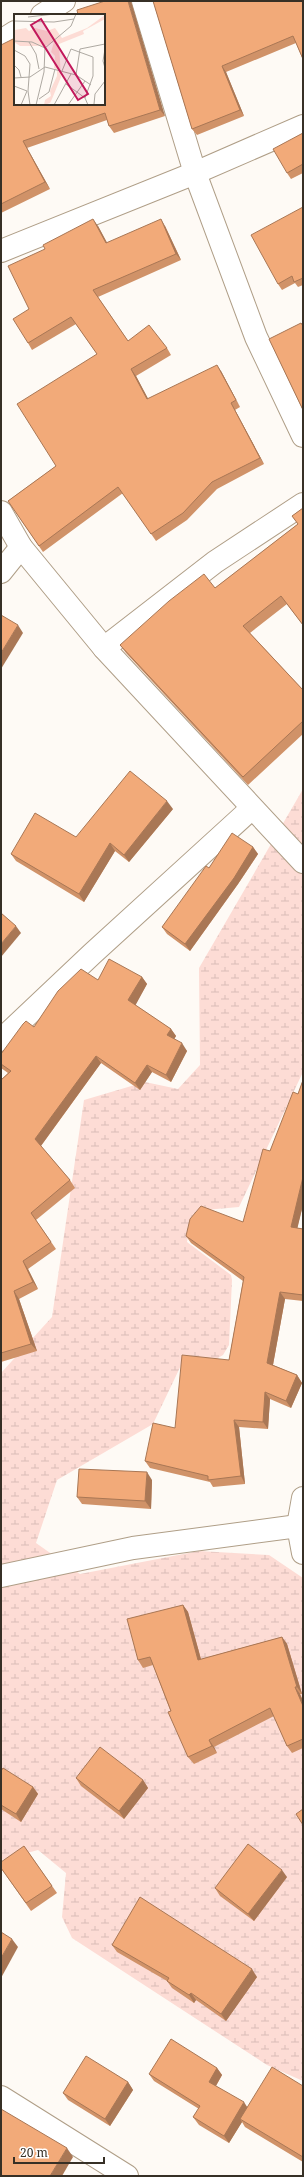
<svg xmlns="http://www.w3.org/2000/svg" width="304" height="2177" font-family="'Noto Serif',serif">
<defs>
<pattern id="wetland-marsh" width="20" height="14" patternUnits="userSpaceOnUse"><rect width="20" height="14" fill="#fddcd5"/><path d="M1 5h8M5 5V1M11 12h8M15 12V8" fill="none" stroke="#d9bdb7"/></pattern>
</defs>
<rect width="100%" height="100%" fill="#fefaf5"/>
<polygon fill="url(#wetland-marsh)" points="303,789 303,1072 239,1207 205,1210 190,1224 187,1242 231,1275 232,1280 229,1345 223,1355 213,1361 185,1357 153,1424 57,1480 36,1543 80,1574 199,1551 269,1555 303,1578 303,2081 267,2065 72,1938 62,1917 66,1873 38,1850 1,1860 1,1373 52,1317 84,1100 145,1082 178,1089 200,1065 199,968"/>
<g fill="none" stroke-linecap="round" stroke-linejoin="round">
<defs>
<g id="minor">
<polyline points="143,1 195,173 256,337 303,436"/>
<polyline points="42,15 64,1"/>
<polyline points="1,41 15,32"/>
<polyline points="1,251 195,173 303,126"/>
<polyline points="1,512 21,547 104,648 303,862"/>
<polyline points="1,572 21,547"/>
<polyline points="104,648 215,562 303,504"/>
<polyline points="1,1040 92,954 251,809"/>
<polyline points="298,1526 303,1498"/>
<polyline points="1,1576 133,1548 298,1526 303,1553"/>
<polyline points="1,2097 127,2176"/>
</g>
</defs>
<use href="#minor" stroke="#af9e87" stroke-width="24"/>
<use href="#minor" stroke="#fff" stroke-width="22"/>
</g>
<g fill="#d09268">
<polygon points="105,1 165,116 114,133 109,126 107,120 27,148 50,189 1,213 1,45 15,104"/>
<polygon points="153,1 303,1 303,60 296,43 226,72 244,116 197,135 192,129"/>
<polygon points="303,133 303,173 291,179 287,173"/>
<polygon points="303,207 303,285 298,287 295,283 282,290 278,284"/>
<polygon points="98,226 107,243 165,226 181,260 98,297 128,341 167,348 171,355 136,376 148,399 221,371 240,407 235,410 264,464 217,489 187,520 156,541 123,493 43,552 8,501 56,466 97,354 76,324 32,350 28,343"/>
<polygon points="303,508 303,625 287,604 250,633 303,690 303,734 248,785 126,653 120,645 215,588 298,524 292,516"/>
<polygon points="173,809 129,862 115,851 84,902 16,861 11,854 76,837"/>
<polygon points="253,847 258,854 238,884 190,951 167,934 162,927 209,868"/>
<polygon points="142,977 147,984 135,1005 171,1029 176,1036 174,1039 187,1051 171,1082 152,1072 140,1090 101,1063 41,1146 70,1180 75,1188 36,1220 56,1249 28,1269 38,1289 19,1299 37,1351 1,1362 1,1080 8,1073 1,1068 1,1054 34,1027 98,980"/>
<polygon points="303,1080 303,1205 297,1228 303,1229 303,1301 285,1299 273,1365 297,1375 302,1383 291,1408 270,1399 268,1429 239,1427 245,1484 213,1487 210,1482 150,1468 145,1461 175,1428 229,1360 243,1281 191,1243 186,1236 243,1222 270,1151 298,1094"/>
<polygon points="152,1480 151,1509 82,1504 77,1497"/>
<polygon points="183,1605 188,1612 201,1659 282,1637 287,1644 302,1694 300,1694 303,1701 303,1748 292,1753 287,1746 274,1716 214,1747 217,1753 194,1764 188,1757 153,1665 143,1668 138,1660"/>
<polygon points="1,1771 33,1787 38,1794 21,1822 1,1809"/>
<polygon points="76,1778 143,1780 148,1788 124,1819 81,1786"/>
<polygon points="24,1846 57,1893 31,1911 1,1868"/>
<polygon points="287,1877 254,1921 220,1896 215,1888"/>
<polygon points="112,1945 257,1977 226,2021 196,2000 194,2003 172,1988 167,1981 117,1952"/>
<polygon points="217,2068 222,2075 216,2086 247,2107 303,2086 303,2162 245,2127 242,2122 229,2143 199,2125 193,2117 199,2109 154,2081 149,2074"/>
<polygon points="128,2082 133,2090 110,2126 68,2100 63,2093"/>
</g>
<g fill="#a97755">
<polygon points="128,1 131,1 165,116 160,110"/>
<polygon points="222,66 226,72 244,116 240,110"/>
<polygon points="23,141 27,148 50,189 45,182"/>
<polygon points="93,219 98,226 111,250 106,243"/>
<polygon points="161,219 165,226 181,260 176,254"/>
<polygon points="217,365 221,371 240,407 236,400"/>
<polygon points="131,369 136,376 152,406 147,399"/>
<polygon points="231,403 235,410 264,464 260,458"/>
<polygon points="18,625 23,633 1,669 1,653"/>
<polygon points="167,801 173,809 129,862 124,855"/>
<polygon points="110,843 115,851 84,902 79,894"/>
<polygon points="253,847 258,854 238,884 190,951 185,944"/>
<polygon points="16,926 21,933 1,957 1,944"/>
<polygon points="142,977 147,984 134,1008 128,1000"/>
<polygon points="171,1029 176,1036 172,1043 167,1035"/>
<polygon points="182,1043 187,1051 171,1082 166,1075"/>
<polygon points="96,1056 101,1063 40,1147 35,1139"/>
<polygon points="147,1065 152,1072 140,1090 135,1083"/>
<polygon points="303,1177 303,1205 296,1234 291,1227"/>
<polygon points="23,1261 28,1269 38,1289 33,1282"/>
<polygon points="14,1291 19,1299 37,1351 31,1344"/>
<polygon points="280,1292 285,1299 272,1370 267,1363"/>
<polygon points="297,1375 302,1383 291,1408 286,1401"/>
<polygon points="265,1392 270,1399 268,1429 263,1422"/>
<polygon points="234,1420 239,1427 245,1484 241,1476"/>
<polygon points="147,1472 152,1480 151,1509 145,1501"/>
<polygon points="183,1605 188,1612 203,1667 198,1660"/>
<polygon points="282,1637 287,1644 302,1694 297,1687"/>
<polygon points="295,1687 300,1694 303,1701 303,1706"/>
<polygon points="209,1740 214,1747 217,1753 212,1746"/>
<polygon points="143,1780 148,1788 124,1819 119,1811"/>
<polygon points="33,1787 38,1794 21,1822 16,1814"/>
<polygon points="282,1870 287,1877 254,1921 248,1914"/>
<polygon points="12,1939 18,1947 1,1978 1,1958"/>
<polygon points="252,1969 257,1977 226,2021 221,2014"/>
<polygon points="191,1993 196,2000 194,2003 189,1995"/>
<polygon points="217,2068 222,2075 214,2089 209,2082"/>
<polygon points="128,2082 133,2090 110,2126 105,2119"/>
<polygon points="244,2102 249,2110 240,2119 242,2122 229,2143 224,2136"/>
<polygon points="67,2148 73,2157 62,2176 50,2176"/>
</g>
<g fill="#f2aa79" stroke="#a97755">
<polygon points="105,1 128,1 160,110 109,126 105,113 23,141 45,182 1,204 1,45 15,38 15,104 104,104 104,15 77,15 78,15 77,10"/>
<polygon points="153,1 303,1 303,59 293,36 222,66 240,110 192,129"/>
<polygon points="303,133 303,164 287,173 273,149"/>
<polygon points="303,207 303,278 294,282 292,276 278,284 251,235"/>
<polygon points="93,219 106,243 161,219 176,254 93,290 128,341 149,325 167,348 131,369 147,399 217,365 236,400 231,403 260,458 212,482 183,513 151,534 118,487 39,546 8,501 56,466 17,404 97,354 71,317 28,343 13,319 29,309 8,266 45,249 43,245"/>
<polygon points="301,323 303,326 303,410 269,339"/>
<polygon points="303,508 303,625 281,596 243,626 303,690 303,721 243,777 120,645 169,601 204,574 215,588 298,524 292,516"/>
<polygon points="1,615 18,625 1,653"/>
<polygon points="130,771 167,801 124,855 110,843 79,894 11,854 35,813 76,837"/>
<polygon points="232,833 253,847 234,878 185,944 162,927 206,866 209,868"/>
<polygon points="1,913 16,926 1,944"/>
<polygon points="109,959 142,977 128,1000 171,1029 167,1035 182,1043 166,1075 147,1065 135,1083 96,1056 35,1139 70,1180 31,1213 51,1242 23,1261 33,1282 14,1291 31,1344 1,1353 1,1080 11,1071 1,1064 1,1054 23,1024 26,1021 34,1027 58,991 81,969 98,980"/>
<polygon points="303,1080 303,1177 291,1227 303,1229 303,1295 280,1292 267,1363 297,1375 286,1401 265,1392 263,1422 234,1420 241,1476 208,1480 208,1476 145,1461 153,1423 175,1428 182,1355 229,1360 244,1277 186,1236 190,1219 201,1206 243,1222 263,1149 270,1151 293,1092 298,1094"/>
<polygon points="79,1469 147,1472 145,1501 77,1497"/>
<polygon points="183,1605 198,1660 282,1637 297,1687 295,1687 303,1706 303,1739 287,1746 270,1708 209,1740 212,1746 188,1757 168,1712 171,1711 150,1657 138,1660 127,1619"/>
<polygon points="100,1747 143,1780 119,1811 76,1778"/>
<polygon points="3,1768 33,1787 16,1814 1,1805 1,1771"/>
<polygon points="303,1809 303,1825 296,1814"/>
<polygon points="248,1844 282,1870 248,1914 215,1888"/>
<polygon points="24,1846 52,1886 26,1903 1,1868 1,1862"/>
<polygon points="140,1897 252,1969 221,2014 191,1993 189,1995 167,1981 169,1978 112,1945"/>
<polygon points="1,1932 12,1939 1,1958"/>
<polygon points="171,2039 217,2068 209,2082 244,2102 224,2136 193,2117 200,2106 149,2074"/>
<polygon points="86,2056 128,2082 105,2119 63,2093"/>
<polygon points="272,2067 303,2086 303,2157 240,2119"/>
<polygon points="1,2109 67,2148 50,2176 1,2176"/>
</g>
<g transform="translate(14 14)">
<rect width="91" height="91" fill="#fefaf5"/>
<path d="M91 1V5L69 17 70 20 45 30 47 63 38 85 36 89 30 91 31 86 37 82 36 77 43 62V56L40 54 41 42 37 38 40 28 31 32H6L0 28V12L1 16 12 14 15 17 21 14 33 17 41 14 48 24 73 14Z" fill="#fddcd5"/>
<path fill="none" stroke="#aea9a2" stroke-width="1" d="M14 3 41 0M0 7 40 8 60 5M0 27 18 28 31 34 57 12 62 0M15 28 22 40 25 55M91 35 89 47 91 54M0 36 11 42 16 50 14 77 16 91M0 51 5 56 7 63M48 57 57 35 79 43V62L71 84M62 61 66 35 91 30M0 64 16 63 31 53 62 61 77 71M52 70 71 84 74 91M0 72 13 77M25 85 35 78 41 55M80 90 81 80 91 67M7 91 13 77M22 91 30 58 31 34M40 91 57 60M54 91 71 67"/>
<path fill="#c2185b" fill-opacity="0.15" stroke="#c2185b" stroke-width="2" d="M27 5 74 80 64 86 17 11Z"/>
<rect width="91" height="91" fill="none" stroke="#373026" stroke-width="2"/>
</g>
<rect width="304" height="2177" fill="none" stroke="#373026" stroke-width="4"/>
<path d="M14 2157v6h90v-6" fill="none" stroke="#373026" stroke-width="2"/>
<text x="20" y="2157" font-size="12" fill="#373026" stroke="#ffffff" stroke-width="3" paint-order="stroke">20 m</text>
</svg>
